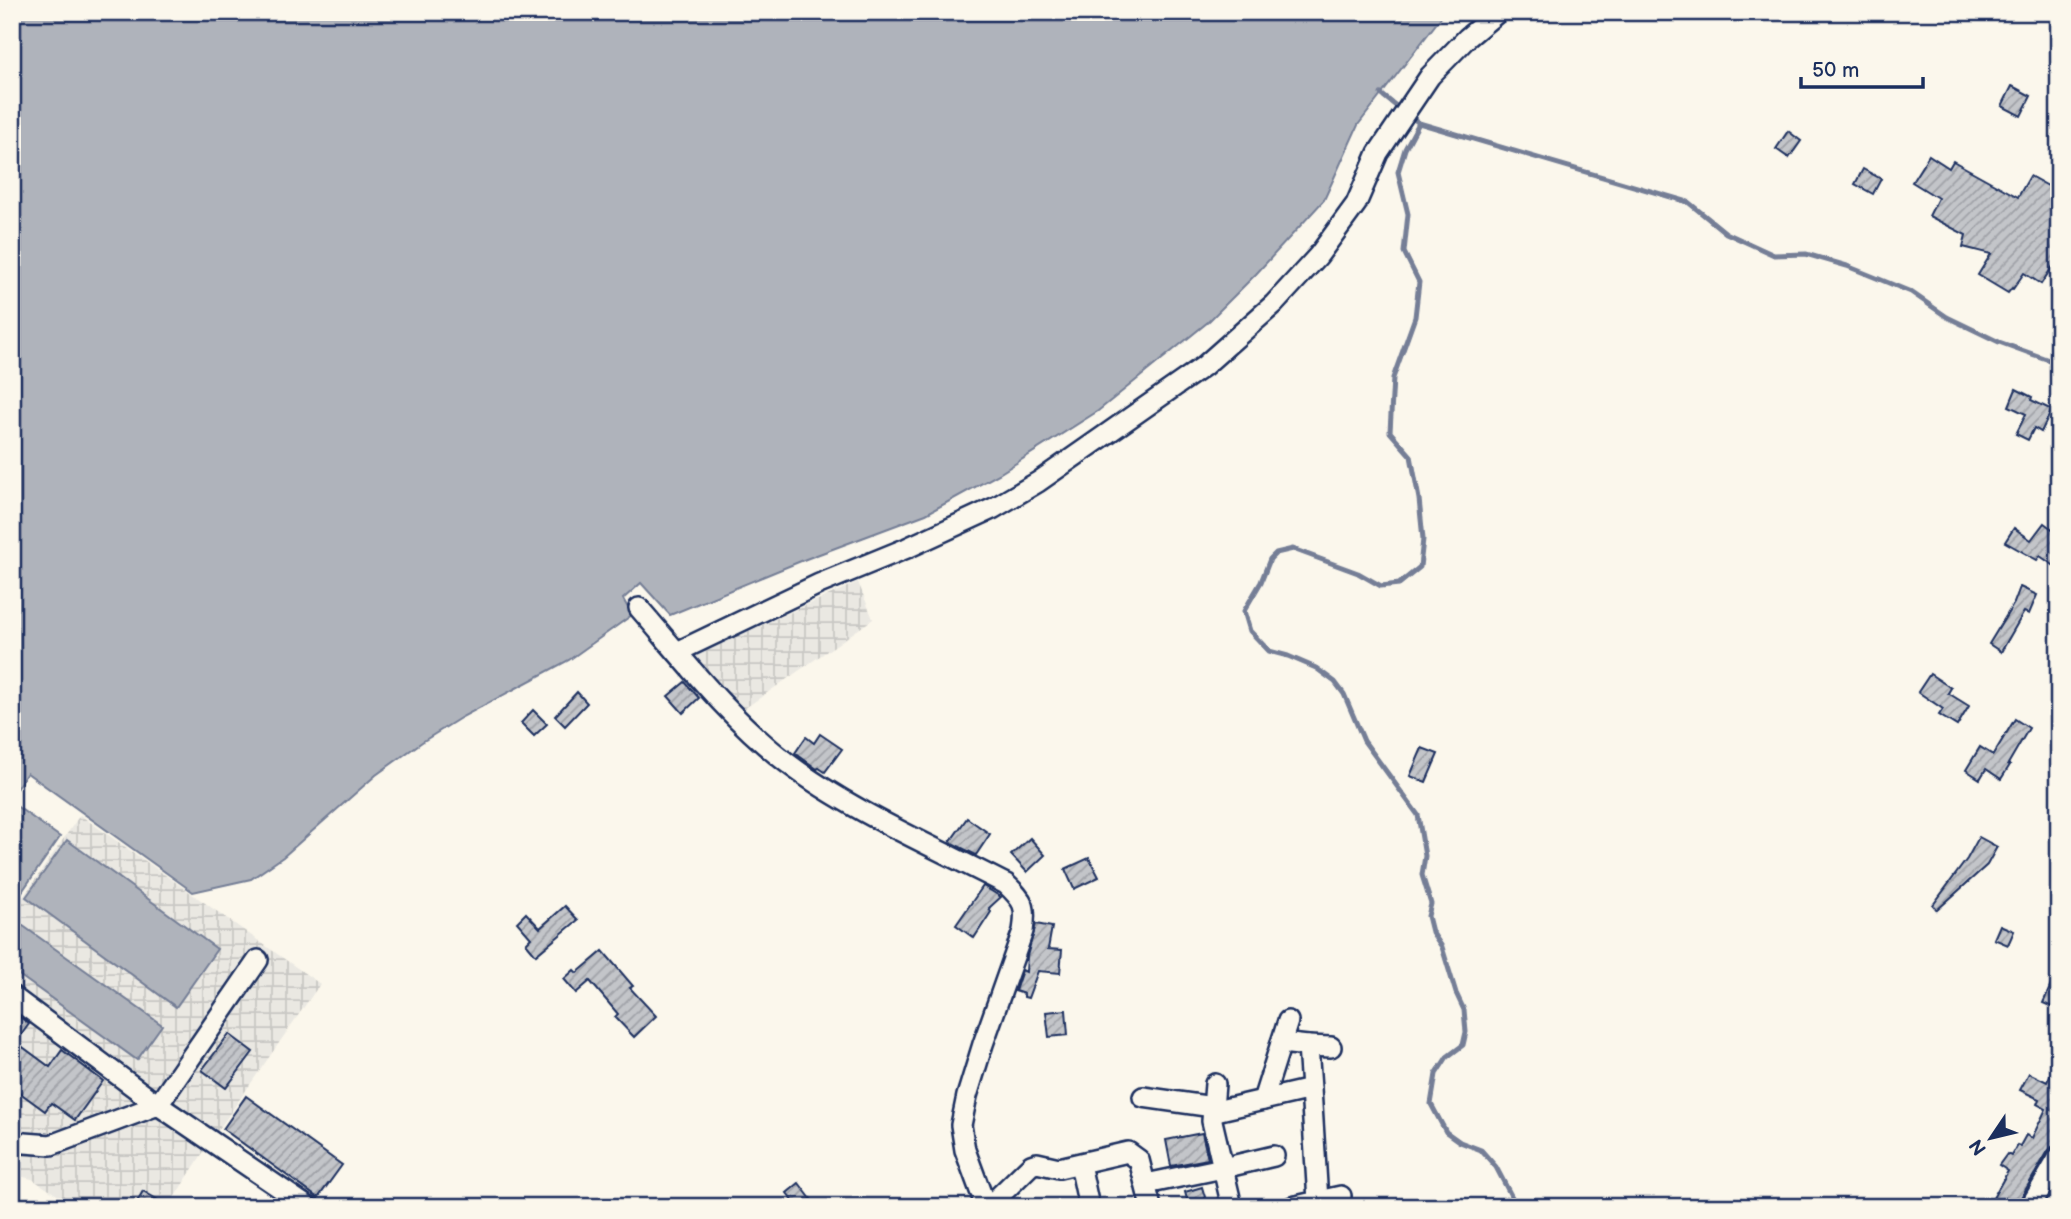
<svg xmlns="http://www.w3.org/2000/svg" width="2071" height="1219" font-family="'Balsamiq Sans',sans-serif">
<defs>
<pattern id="industrial-grid" width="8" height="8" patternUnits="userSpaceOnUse" patternTransform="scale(1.75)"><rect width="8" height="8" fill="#eae8e2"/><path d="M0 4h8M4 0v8" fill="none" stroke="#c8c7c4"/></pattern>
<pattern id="building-hatch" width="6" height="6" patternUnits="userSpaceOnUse" patternTransform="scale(1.75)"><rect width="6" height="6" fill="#c3c5c9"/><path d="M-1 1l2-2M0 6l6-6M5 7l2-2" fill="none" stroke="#9ea0a6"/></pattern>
</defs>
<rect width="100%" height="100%" fill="#fbf7ec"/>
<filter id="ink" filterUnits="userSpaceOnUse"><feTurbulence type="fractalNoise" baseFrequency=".0143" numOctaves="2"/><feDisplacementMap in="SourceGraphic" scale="14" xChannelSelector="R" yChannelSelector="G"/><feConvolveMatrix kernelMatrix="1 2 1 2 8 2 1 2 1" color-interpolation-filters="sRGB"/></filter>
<g filter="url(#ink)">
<g fill="url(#industrial-grid)">
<polygon points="858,582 873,619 741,711 693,656"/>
<polygon points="80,815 320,984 210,1142 168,1207 76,1207 32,1179 12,1174 12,913"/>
</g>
<g fill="#afb3bb" stroke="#747e96" stroke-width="2">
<polygon points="12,12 1445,12 1358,125 1324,200 1256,274 1208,322 1098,411 999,474 926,514 806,559 670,615 641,583 623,599 632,615 569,660 462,717 422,742 376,775 283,857 251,879 193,892 27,773 12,795"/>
<polygon points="12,803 60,837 21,893 12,886"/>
<polygon points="67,840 217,949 176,1007 26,897"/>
<polygon points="12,918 162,1025 137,1060 12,970"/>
</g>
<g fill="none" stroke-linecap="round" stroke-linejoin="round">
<g stroke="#747e96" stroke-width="5">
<polyline points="1381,94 1401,110"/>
<polyline points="1409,115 1419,123 1688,202 1726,233 1774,255 1806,254 1847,266 1911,292 1947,317 1999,342 2049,360 2059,374"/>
<polyline points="1419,123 1405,149 1398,172 1408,214 1404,252 1419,282 1415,317 1393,378 1390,432 1411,456 1419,499 1423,539 1420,567 1399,584 1381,586 1358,573 1293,549 1276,553 1270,559 1261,582 1244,611 1250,631 1269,651 1288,656 1316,668 1335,682 1344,694 1364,741 1418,815 1425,856 1422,875 1431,904 1428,916 1432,932 1442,947 1456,993 1464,1010 1466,1032 1463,1045 1447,1057 1436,1074 1431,1104 1446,1132 1460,1142 1481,1150 1496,1167 1517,1207"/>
</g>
</g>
<g fill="url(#building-hatch)" stroke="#1b2f5e" stroke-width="2">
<polygon points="2012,86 2031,96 2021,116 2002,106"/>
<polygon points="1788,131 1801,141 1789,158 1776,149"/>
<polygon points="1929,155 1949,168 1953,161 2018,197 2030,176 2048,186 2059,168 2059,257 2041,284 2024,273 2013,289 2012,288 2008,293 1978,275 1991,254 1963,247 1966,235 1929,216 1938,198 1912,182"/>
<polygon points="1863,169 1881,179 1873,194 1855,184"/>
<polygon points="2016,389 2032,397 2031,400 2052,410 2041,432 2034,428 2028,440 2016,434 2026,414 2009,406"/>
<polygon points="2044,523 2059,534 2059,569 2040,556 2037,560 2005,542 2014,528 2031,540"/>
<polygon points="2020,587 2037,595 2029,614 2024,612 2001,652 1989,644 2014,603"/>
<polygon points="1930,674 1951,688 1948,693 1969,706 1957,726 1939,715 1943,709 1918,692"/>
<polygon points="685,682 699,698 683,713 668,696"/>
<polygon points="577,692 587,703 565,726 555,716"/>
<polygon points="533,710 547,724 534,736 521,723"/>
<polygon points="2015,719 2029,728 2008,764 2010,765 2001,779 1986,769 1980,779 1966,770 1980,747 1993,755"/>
<polygon points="820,734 842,749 825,772 819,768 817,769 795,753 806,737 814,743"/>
<polygon points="1422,748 1438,754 1426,782 1410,776"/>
<polygon points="967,818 990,834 976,855 950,842"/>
<polygon points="1979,837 1997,847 1987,865 1937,910 1933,905 1967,859"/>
<polygon points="1030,838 1045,855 1027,872 1011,855"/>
<polygon points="1089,858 1099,877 1074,889 1065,869"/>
<polygon points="983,886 1001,897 989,908 991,912 974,938 956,925"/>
<polygon points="565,906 578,920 536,955 526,943 531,938 517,922 526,913 540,928"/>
<polygon points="1036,924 1052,927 1048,949 1062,950 1060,973 1038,971 1028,998 1024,997 1024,994 1015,991 1022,970 1026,972 1027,956"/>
<polygon points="2000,925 2014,931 2008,945 1994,939"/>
<polygon points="603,951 633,986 630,988 656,1016 634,1037 615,1017 618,1014 590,981 576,993 564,979 574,970 577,973"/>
<polygon points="2059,967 2059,1010 2043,1003"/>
<polygon points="1066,1010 1068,1035 1049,1037 1046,1012"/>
<polygon points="12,1011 29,1024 16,1042 50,1067 62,1050 103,1081 75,1120 51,1103 45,1111 12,1087"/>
<polygon points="229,1034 253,1052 226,1088 202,1070"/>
<polygon points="2059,1057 2059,1145 2052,1147 2048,1151 2019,1201 2018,1207 1988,1207 2008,1171 1999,1165 2007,1154 2011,1156 2017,1145 2020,1146 2026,1135 2032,1138 2046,1109 2037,1104 2039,1099 2020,1090 2029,1073 2047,1082"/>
<polygon points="246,1096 342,1165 318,1198 223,1129"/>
<polygon points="1202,1133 1208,1159 1171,1166 1166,1140"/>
<polygon points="799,1183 817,1207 798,1207 787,1193"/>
<polygon points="1202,1187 1207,1204 1189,1207 1185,1192"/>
<polygon points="143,1191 170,1207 134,1207"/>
</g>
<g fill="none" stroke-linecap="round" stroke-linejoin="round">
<defs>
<g id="minor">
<path d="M639 608C685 661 730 719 786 762 850 811 935 847 1006 884 1024 901 1027 906 1023 931L983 1044 967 1096 961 1125 965 1150 986 1207"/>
<polyline points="677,652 819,584 907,548 994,508 1038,482 1204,366 1274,304 1318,256 1356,204 1378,153 1430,76 1467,38 1498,12"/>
<polyline points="12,996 158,1105 308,1207"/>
<polyline points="1281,1043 1288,1021"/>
<polyline points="1308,1046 1331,1047"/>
<polyline points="1143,1097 1213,1107 1220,1110 1311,1089 1318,1201 1292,1207"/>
<polyline points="1263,1100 1281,1043 1308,1046 1311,1089"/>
<polyline points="12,1142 51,1145 158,1105 258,960"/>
<polyline points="1080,1164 1089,1207"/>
<polyline points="1146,1184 1223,1168 1212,1121 1215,1084"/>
<polyline points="1318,1201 1341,1196"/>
<polyline points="988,1207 1031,1165 1037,1163 1059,1168 1128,1152 1139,1160 1151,1207"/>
<polyline points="1232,1207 1223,1168 1274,1156"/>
<polyline points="2030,1207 2059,1157"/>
</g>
</defs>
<use href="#minor" stroke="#1b2f5e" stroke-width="24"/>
<use href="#minor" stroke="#fbf7ec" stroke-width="19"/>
</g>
</g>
<rect width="2071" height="1219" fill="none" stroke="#fbf7ec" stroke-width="42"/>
<rect x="21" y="21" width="2029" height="1177" fill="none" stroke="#1b2f5e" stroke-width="2.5" filter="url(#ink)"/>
<g transform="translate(1991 1138) rotate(235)" stroke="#fbf7ec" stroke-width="5" paint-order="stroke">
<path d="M0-5L12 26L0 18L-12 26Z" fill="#1b2f5e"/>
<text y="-10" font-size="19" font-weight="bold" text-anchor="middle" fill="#1b2f5e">N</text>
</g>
<path d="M1801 77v10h122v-10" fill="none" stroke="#1b2f5e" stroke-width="3.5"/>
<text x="1812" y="77" font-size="21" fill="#1b2f5e" stroke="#fbf7ec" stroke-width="5" paint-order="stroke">50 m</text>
</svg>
